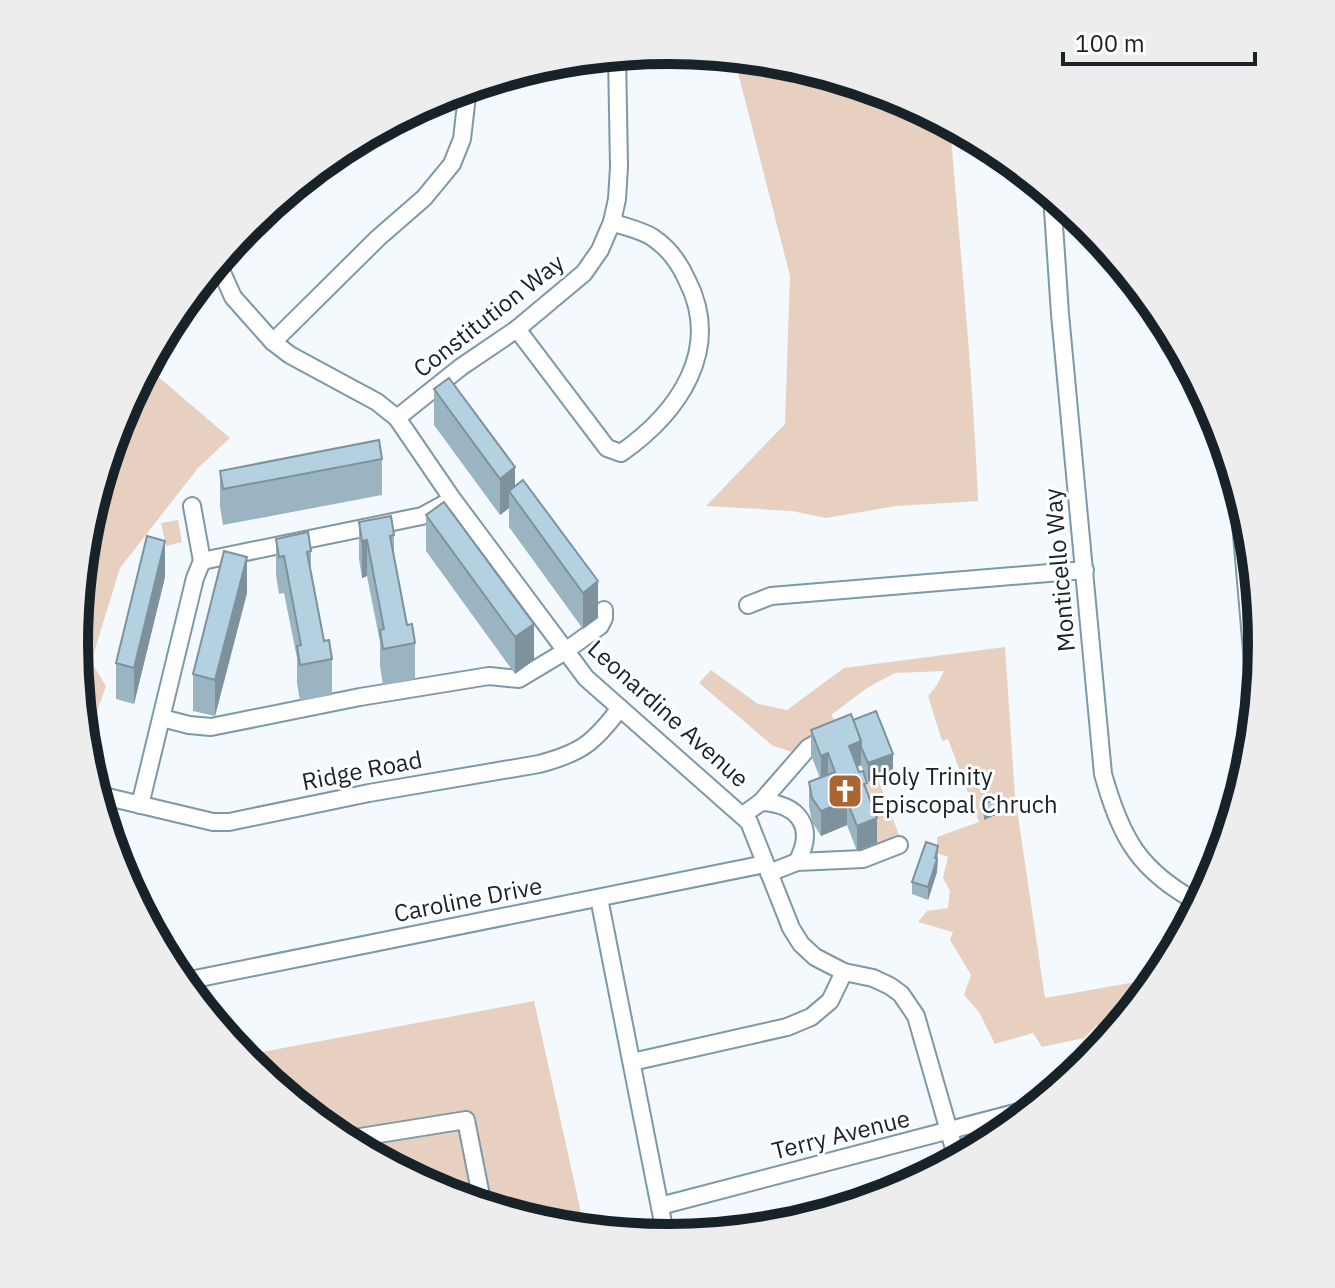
<svg xmlns="http://www.w3.org/2000/svg" width="1335" height="1288" font-family="'IBM Plex Sans',sans-serif">
<rect width="100%" height="100%" fill="#f3f9fc"/>
<g fill="#e7d0c0">
<path d="M734 57 784 62 895 95 950 125C960 250 973 375 978 501L896 506 826 518 792 511 706 506 785 424 790 276Z"/>
<polygon points="143,371 155,374 230,438 198,468 120,568 91,662 106,686 95,717 80,713 74,644 85,528 119,416"/>
<polygon points="178,520 182,542 166,546 161,523"/>
<polygon points="1005,647 1015,796 1045,998 1158,978 1125,1018 1096,1026 1084,1038 1042,1047 1033,1033 995,1044 979,1012 964,995 971,975 950,940 953,932 918,922 927,911 948,908 950,891 943,878 948,857 937,853 937,837 979,822 948,739 942,741 928,696 937,685 944,671 895,673 867,688 831,715 837,723 792,752 773,746 699,683 711,670 758,704 787,710 844,668"/>
<polygon points="878,779 899,835 878,845 855,788"/>
<polygon points="534,1001 585,1230 551,1226 440,1193 337,1138 241,1056"/>
</g>
<g fill="none" stroke-linecap="round" stroke-linejoin="round">
<defs>
<g id="minor">
<path d="M1052 195 1060 314 1103 774C1121 838 1139 871 1199 903"/>
<polyline points="217,261 233,297 273,342 290,355 377,402 397,418 451,497 586,678 749,822 791,928 801,944 815,957 844,972 873,978 890,986 901,994 916,1016 957,1159"/>
<path d="M517 329 607 448 621 453C678 413 723 350 687 280 679 262 669 248 652 237 641 230 625 227 612 222"/>
<polyline points="273,342 378,238 424,198 452,164 462,139 468,87"/>
<polyline points="397,418 461,367 517,329 584,273 600,250 612,222 617,199 619,167 617,55"/>
<polyline points="1238,488 1256,697"/>
<polyline points="192,506 202,561"/>
<polyline points="202,561 422,516 444,504"/>
<polyline points="748,605 771,596 1085,570"/>
<polyline points="162,718 189,725 211,727 360,697 489,676 519,679 564,652 600,626 604,618 604,610"/>
<path d="M95 794 213 822H229L369 793 539 764C581 753 594 743 620 708"/>
<path d="M761 802C799 804 816 827 797 862"/>
<polyline points="140,805 195,578 202,561"/>
<polyline points="743,815 761,802 808,748 829,736"/>
<polyline points="769,873 797,862 863,859 899,845"/>
<polyline points="599,898 666,1238"/>
<polyline points="180,982 765,864"/>
<polyline points="632,1062 787,1027 811,1017 830,1001 844,972"/>
<polyline points="342,1140 466,1120 483,1206"/>
<polyline points="660,1206 1034,1108"/>
</g>
</defs>
<use href="#minor" stroke="#7d98a8" stroke-width="20"/>
<use href="#minor" stroke="#fff" stroke-width="16"/>
</g>
<g fill="#9bb4c2">
<polygon points="434,389 515,486 523,480 598,618 583,629 509,527 509,508 500,515 434,425"/>
<polygon points="382,459 382,495 223,525 220,507 220,471"/>
<polygon points="426,515 534,660 515,674 426,551"/>
<polygon points="359,522 394,535 394,559 407,625 415,643 415,679 383,685 380,666 380,642 367,576 362,578 359,559"/>
<polygon points="276,539 311,551 311,576 324,641 332,659 332,695 300,701 297,683 297,658 284,593 279,594 276,575"/>
<polygon points="165,577 134,704 116,699 116,663"/>
<polygon points="247,593 215,716 193,711 193,674"/>
<polygon points="853,720 893,772 868,782 861,765 857,767 867,793 877,843 857,851 847,825 821,836 812,822 809,806 809,782 820,778 811,755 811,730"/>
<polygon points="938,859 937,872 928,900 912,894 912,882"/>
</g>
<g fill="#7e929e">
<polygon points="515,467 515,499 509,491 509,508 500,515 500,479"/>
<polygon points="367,540 367,576 362,578 362,541"/>
<polygon points="165,541 165,577 134,704 134,668"/>
<polygon points="247,557 247,593 215,716 215,680"/>
<polygon points="598,581 598,618 583,629 583,593"/>
<polygon points="534,624 534,660 515,674 515,637"/>
<polygon points="861,741 861,765 849,770 849,746"/>
<polygon points="828,753 828,778 821,781 821,756"/>
<polygon points="893,754 893,772 868,782 868,763"/>
<polygon points="847,801 847,825 821,836 821,811"/>
<polygon points="998,808 998,814 984,820 984,814"/>
<polygon points="877,818 877,843 857,851 857,826"/>
<polygon points="938,846 937,872 928,900 928,887"/>
</g>
<g fill="#b4d1e2" stroke="#7e929e" stroke-width="2">
<polygon points="449,378 515,467 500,479 434,389"/>
<polygon points="379,440 382,459 223,489 220,471"/>
<polygon points="523,480 598,581 583,593 509,491"/>
<polygon points="444,502 534,624 515,637 426,515"/>
<polygon points="391,516 394,535 390,536 407,625 412,624 415,643 383,649 380,630 384,629 367,540 362,541 359,522"/>
<polygon points="308,532 311,551 307,552 324,641 329,640 332,659 300,665 297,646 301,645 284,556 279,557 276,539"/>
<polygon points="147,536 165,541 134,668 116,663"/>
<polygon points="224,551 247,557 215,680 193,674"/>
<polygon points="876,711 893,754 868,763 861,747 861,741 853,720"/>
<polygon points="851,714 861,741 849,746 859,772 863,771 867,783 864,784 877,818 857,826 847,801 821,811 812,798 809,782 835,772 828,753 821,756 811,730"/>
<polygon points="994,799 998,808 984,814 981,805"/>
<polygon points="926,842 938,846 935,858 937,859 928,887 912,882"/>
</g>
<defs>
<symbol id="church-square" viewBox="-11 -11 22 22"><rect x="-9" y="-9" width="18" height="18" rx="4" fill="#a96633" stroke="#fff"/><path d="M-1.2-6h2.4v3.5h3.3v2.4h-3.3V6h-2.4V-.1h-3.3v-2.4h3.3Z" fill="#fff"/></symbol>
</defs>
<g fill-rule="evenodd">
<use href="#church-square" x="825" y="771" width="40" height="40"/>
</g>
<g text-anchor="middle" stroke-width="6" stroke-linejoin="round" paint-order="stroke">
<g font-size="24" fill="#182329" stroke="#fff">
<text transform="translate(489 316) rotate(-38)" y="8">Constitution Way</text>
<text transform="translate(1060 570) rotate(-95)" y="8">Monticello Way</text>
<text transform="translate(668 714) rotate(42)" y="8">Leonardine Avenue</text>
<text transform="translate(362 771) rotate(-11)" y="8">Ridge Road</text>
<text transform="translate(468 900) rotate(-11)" y="8">Caroline Drive</text>
<text transform="translate(841 1135) rotate(-14)" y="8">Terry Avenue</text>
</g>
<g font-size="24" fill="#182329" stroke="#fff" text-anchor="start">
<text x="871" y="785">Holy Trinity<tspan x="871" dy="28">Episcopal Chruch</tspan></text>
</g>
</g>
<path d="M0 0H1335V1288H0ZM88 644a580 580 0 1 1 1160 0a580 580 0 1 1-1160 0Z" fill="#ededee" fill-rule="evenodd"/>
<path fill="none" stroke="#182329" stroke-width="10" d="M88 644a580 580 0 1 1 1160 0a580 580 0 1 1-1160 0Z"/>
<path d="M1063 52v12h192v-12" fill="none" stroke="#182329" stroke-width="4"/>
<text x="1075" y="52" font-size="24" fill="#182329" stroke="#ffffff" stroke-width="6" paint-order="stroke">100 m</text>
</svg>
